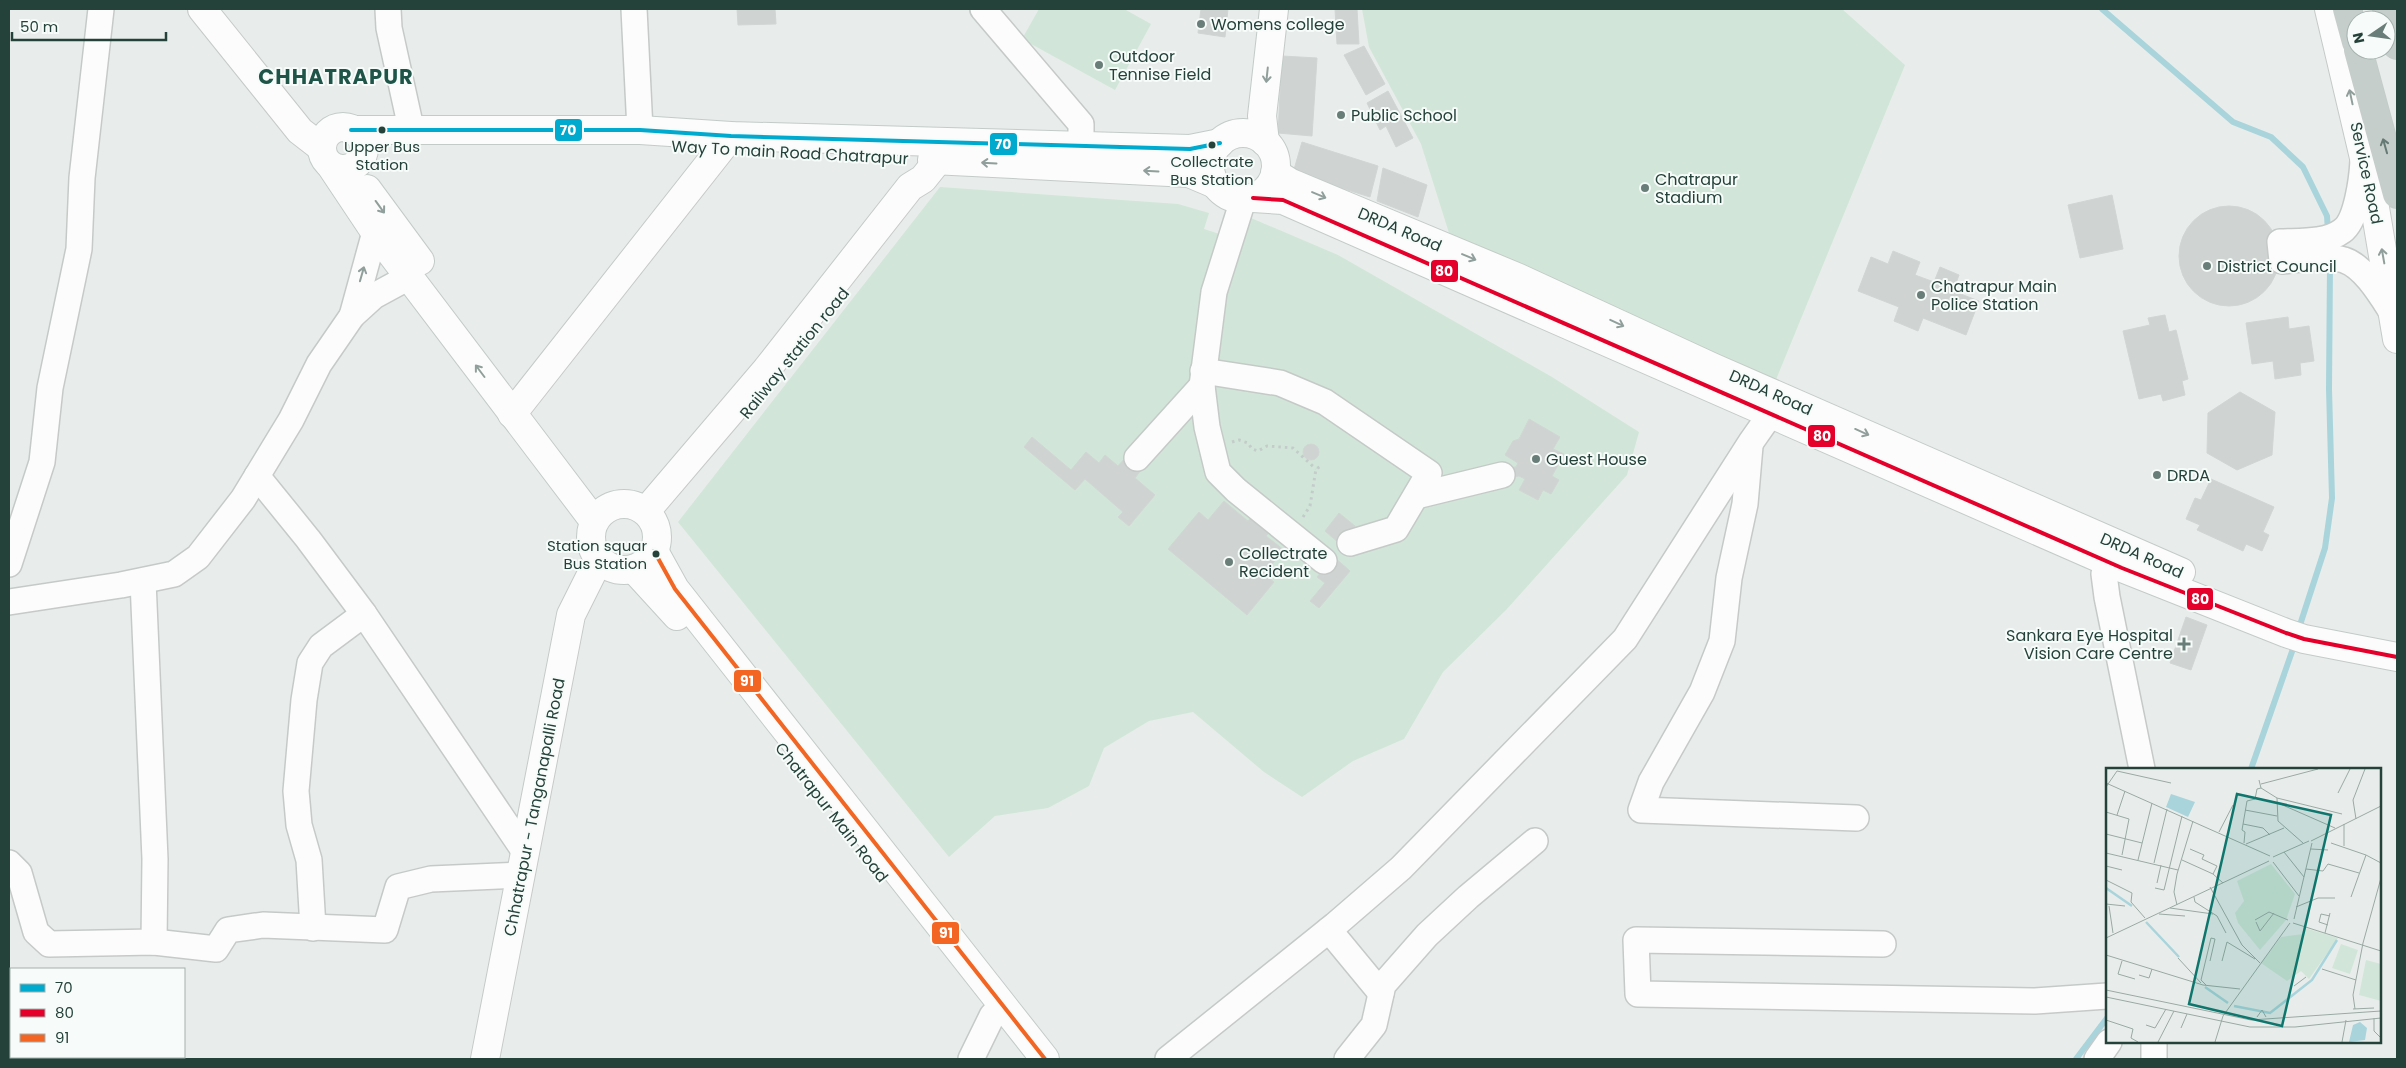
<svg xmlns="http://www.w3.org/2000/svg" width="2406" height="1068" font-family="Poppins,sans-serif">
<rect width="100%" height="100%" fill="#e8edeb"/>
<g fill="#d1e6d8">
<polygon points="1039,9 1124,9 1151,24 1115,90 1022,39"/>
<polygon points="1362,9 1842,9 1905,65 1775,382 1449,233 1421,144 1369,47"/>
<polygon points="940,187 1178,204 1209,213 1204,229 1241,241 1251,218 1338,255 1552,377 1639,432 1627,475 1506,610 1443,672 1404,739 1353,761 1302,797 1264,772 1193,712 1149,721 1104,748 1089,786 1048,808 995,816 949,857 678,522"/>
</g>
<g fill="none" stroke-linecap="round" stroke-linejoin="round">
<g stroke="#a9d4db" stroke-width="6">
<polyline points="2102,9 2233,122 2271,137 2303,167 2327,216 2328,231"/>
<polyline points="2298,631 2325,548 2332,498 2329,389 2330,263"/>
<polyline points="2251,769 2295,643"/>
<polyline points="2076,1059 2107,1018"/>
</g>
</g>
<g fill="#cfd4d2" stroke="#d1d6d4">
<polygon points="737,9 775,9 776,24 738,25"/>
<polygon points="1201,9 1228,9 1225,37 1198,33"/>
<polygon points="1335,9 1357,9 1359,44 1337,44"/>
<polygon points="1364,46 1385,84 1366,95 1344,55"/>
<polygon points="1282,56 1317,58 1312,136 1278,133"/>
<polygon points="1388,91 1413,138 1396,147 1386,126 1380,130 1367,103"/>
<polygon points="1302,142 1378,166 1370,197 1293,173"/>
<polygon points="1383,168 1427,185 1418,217 1377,201"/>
<polygon points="2112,195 2123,249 2080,258 2068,205"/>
<circle cx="2229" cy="256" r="50"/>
<polygon points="1893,251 1920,262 1915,275 1934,282 1940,267 1959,275 1953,291 1979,301 1966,335 1923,318 1918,331 1894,321 1899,307 1858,291 1871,257 1888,264"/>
<polygon points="2165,315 2169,332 2176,330 2188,379 2182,381 2185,395 2163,401 2161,394 2139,399 2123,331 2150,325 2148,318"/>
<polygon points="2288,317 2289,329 2309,326 2314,361 2300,363 2301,375 2275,379 2273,361 2252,364 2246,323"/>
<polygon points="2240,392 2275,412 2272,455 2237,470 2207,453 2208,413"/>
<polygon points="1529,419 1560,437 1553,449 1564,454 1552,476 1559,480 1551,494 1543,490 1538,500 1519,490 1525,479 1519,476 1508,478 1506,468 1516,467 1518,463 1505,455 1513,441 1519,439"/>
<polygon points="1032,437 1071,470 1086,452 1099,463 1105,455 1118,466 1126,457 1141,470 1135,478 1155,495 1129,526 1118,517 1123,512 1085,479 1075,490 1024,447"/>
<circle cx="1311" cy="452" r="8"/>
<polygon points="2211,479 2274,507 2263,532 2269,535 2262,551 2246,544 2243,551 2197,530 2200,525 2186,519 2195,498 2201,500"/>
<polygon points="1224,501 1248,521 1257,511 1275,526 1266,536 1284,550 1264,574 1274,582 1247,615 1168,549 1199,512 1208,520"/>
<polygon points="1339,513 1355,526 1340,544 1325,531"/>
<polygon points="1334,557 1350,571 1319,608 1310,601 1325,583 1317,577"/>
<polygon points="2186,617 2207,625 2191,670 2170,663"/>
</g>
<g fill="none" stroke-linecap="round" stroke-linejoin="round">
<defs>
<g id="minor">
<polyline points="388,9 389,28 411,128"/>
<polyline points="634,9 640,130"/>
<polyline points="983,9 1081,124 1081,145"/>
<path d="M2363 161C2362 178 2357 221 2342 231 2326 243 2300 241 2280 242L2282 261C2301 259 2325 255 2344 260 2364 266 2382 297 2393 314"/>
<polyline points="1243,200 1214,292 1202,386 1207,427 1218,472 1236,490 1324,561"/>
<polyline points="352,316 375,232"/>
<polyline points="1203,371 1280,383 1325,402 1429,473 1396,529 1350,543"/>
<polyline points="1750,446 1745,504 1729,578 1722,641 1702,692 1651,782 1641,810 1856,818"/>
<polyline points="1137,458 1202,386"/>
<polyline points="257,476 308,539 364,614 525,852"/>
<polyline points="1416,496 1502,475"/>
<polyline points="2116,544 2104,574 2107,597 2142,769"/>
<polyline points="9,564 42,462 50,388 79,249 82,178 101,9"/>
<polyline points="143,581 155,859 154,942"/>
<polyline points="9,602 121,585 174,574 198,557 243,499 291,420 319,364 352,316 374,296 409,277"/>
<polyline points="9,863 19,873 36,932 49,944 154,942 216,949 228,930 263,925 385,930 398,887 431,879 521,875"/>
<polyline points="313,928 309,860 299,825 296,791 304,700 310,663 321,646 364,614"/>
<polyline points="1329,930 1381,993"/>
<polyline points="1883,944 1636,940 1638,994 2035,1001 2107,996"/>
<polyline points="971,1059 992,1016 1002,1005"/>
<polyline points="1168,1059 1335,925 1401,868 1625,639 1751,442 1782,398"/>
<polyline points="1347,1059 1374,1025 1383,985 1427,935 1468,897 1535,841"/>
<polyline points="2097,1059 2109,1042"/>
<polyline points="2154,1059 2154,1042"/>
</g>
<g id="tertiary">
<polyline points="202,9 300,131 322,148"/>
<polyline points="2329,9 2373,196 2397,339"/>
<polyline points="512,414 731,136"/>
<polyline points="646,511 767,369 910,187 923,179 951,144"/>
<polyline points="485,1059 571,615 599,559"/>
</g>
<g id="secondary">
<circle cx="343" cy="148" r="21"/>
<polyline points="351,130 640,130 731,136 1190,149 1220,143"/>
<circle cx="1243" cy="166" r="33"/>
<polyline points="1265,142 1262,116 1274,9"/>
<polyline points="932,160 1189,173 1215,184"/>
<polyline points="331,166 375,232 594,521"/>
<polyline points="1275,173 1291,183 1519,278 1712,367 2181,572"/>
<polyline points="367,189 420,261"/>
<polyline points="1253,198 1283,200 2122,568 2286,633 2304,639 2397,657"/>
<circle cx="624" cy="537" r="33"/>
<polyline points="654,551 675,589 1045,1059"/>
<polyline points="634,569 677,616"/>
</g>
<g id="trunk">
<polyline points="2347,9 2356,42"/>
<polyline points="2387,9 2397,45"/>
<polyline points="2358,50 2397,194"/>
</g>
</defs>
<use href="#minor" stroke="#c5cac8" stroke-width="28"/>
<use href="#tertiary" stroke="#c5cac8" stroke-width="30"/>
<use href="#secondary" stroke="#c3cbc8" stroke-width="30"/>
<use href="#trunk" stroke="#c3ccc9" stroke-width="30"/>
<g stroke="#c3ccca" stroke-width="3" stroke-dasharray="2.5 4" stroke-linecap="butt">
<polyline points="1232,442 1239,440 1248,443 1252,449 1258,451 1267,446 1293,448 1316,469"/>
<polyline points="1303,517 1310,506 1316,469 1321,466"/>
</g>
<use href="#minor" stroke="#fcfcfc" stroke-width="25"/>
<use href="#tertiary" stroke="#fcfcfc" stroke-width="28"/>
<use href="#secondary" stroke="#fcfcfc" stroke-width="28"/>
<use href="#trunk" stroke="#c6cecc" stroke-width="28"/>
<defs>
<polyline id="bus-1" points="351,130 640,130 731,136 1190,149 1220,143"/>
<polyline id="bus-2" points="1253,198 1283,200 2122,568 2286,633 2304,639 2397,657"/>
<polyline id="bus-3" points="654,551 675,589 1045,1059"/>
</defs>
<use href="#bus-1" stroke="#f7fbf9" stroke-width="8"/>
<use href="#bus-2" stroke="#f7fbf9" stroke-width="8"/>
<use href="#bus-3" stroke="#f7fbf9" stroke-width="8"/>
<use href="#bus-1" stroke="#00a9ce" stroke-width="4"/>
<use href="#bus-2" stroke="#e4002b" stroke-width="4"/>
<use href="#bus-3" stroke="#f26522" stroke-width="4"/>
</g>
<defs><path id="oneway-shaft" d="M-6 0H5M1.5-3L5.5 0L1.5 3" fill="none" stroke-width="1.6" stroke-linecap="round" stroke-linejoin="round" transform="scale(1.25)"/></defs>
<g stroke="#909f9b">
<use href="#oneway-shaft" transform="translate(1267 75) rotate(96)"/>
<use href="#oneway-shaft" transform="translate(2351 97) rotate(-102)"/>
<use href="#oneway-shaft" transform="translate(989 163) rotate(-177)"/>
<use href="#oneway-shaft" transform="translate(1151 171) rotate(-177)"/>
<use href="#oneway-shaft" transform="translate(1319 195) rotate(23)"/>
<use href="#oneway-shaft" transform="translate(380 207) rotate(54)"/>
<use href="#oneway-shaft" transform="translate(2383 256) rotate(-100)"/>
<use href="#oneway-shaft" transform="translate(1469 257) rotate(23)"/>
<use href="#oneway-shaft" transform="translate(362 274) rotate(-74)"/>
<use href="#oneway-shaft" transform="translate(1617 323) rotate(25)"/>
<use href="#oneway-shaft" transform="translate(480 371) rotate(-127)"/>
<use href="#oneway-shaft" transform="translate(1862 432) rotate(24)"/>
</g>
<use stroke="#657a74" href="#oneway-shaft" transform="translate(2385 146) rotate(-106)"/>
<g fill="#697e78" stroke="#f7fbf9" stroke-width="2">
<circle cx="1201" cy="24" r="5"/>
<circle cx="1099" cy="65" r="5"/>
<circle cx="1341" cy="115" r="5"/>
<circle cx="1645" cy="188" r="5"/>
<circle cx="2207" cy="266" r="5"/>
<circle cx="1921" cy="295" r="5"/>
<circle cx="1536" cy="459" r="5"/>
<circle cx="2157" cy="475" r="5"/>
<circle cx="1229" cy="562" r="5"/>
<path d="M2181.5 636.5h5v5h5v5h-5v5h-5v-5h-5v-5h5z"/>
</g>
<g fill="#24423a" stroke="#f7fbf9" stroke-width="2">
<circle cx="382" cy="130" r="4.5"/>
<circle cx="1212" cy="145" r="4.5"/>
<circle cx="656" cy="554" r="4.5"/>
</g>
<g text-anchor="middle" stroke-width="4" stroke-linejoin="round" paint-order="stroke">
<g font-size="15" fill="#24423a" stroke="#f7fbf9">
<text x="382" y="152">Upper Bus<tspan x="382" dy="18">Station</tspan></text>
<text x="1212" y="167">Collectrate<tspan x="1212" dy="18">Bus Station</tspan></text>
<text x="647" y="551" text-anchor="end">Station squar<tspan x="647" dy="18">Bus Station</tspan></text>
</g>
<g font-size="16" fill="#24423a" stroke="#f7fbf9" text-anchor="start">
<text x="1211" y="30">Womens college</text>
<text x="1109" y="62">Outdoor<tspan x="1109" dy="18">Tennise Field</tspan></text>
<text x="1351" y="121">Public School</text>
<text x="1655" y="185">Chatrapur<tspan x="1655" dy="18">Stadium</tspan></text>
<text x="2217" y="272">District Council</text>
<text x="1931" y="292">Chatrapur Main<tspan x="1931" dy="18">Police Station</tspan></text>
<text x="1546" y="465">Guest House</text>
<text x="2167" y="481">DRDA</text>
<text x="1239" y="559">Collectrate<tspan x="1239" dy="18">Recident</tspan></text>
<text x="2173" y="641" text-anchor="end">Sankara Eye Hospital<tspan x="2173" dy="18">Vision Care Centre</tspan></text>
</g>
<g font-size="16" fill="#24423a" stroke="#f7fbf9">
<text transform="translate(790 152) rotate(3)" y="6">Way To main Road Chatrapur</text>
<text transform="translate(2367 173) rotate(78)" y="6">Service Road</text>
<text transform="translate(1400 229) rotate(23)" y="6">DRDA Road</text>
<text transform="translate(794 353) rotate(-51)" y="6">Railway station road</text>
<text transform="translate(1771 392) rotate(24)" y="6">DRDA Road</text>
<text transform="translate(2142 555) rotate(24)" y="6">DRDA Road</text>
<text transform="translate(534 807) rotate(-79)" y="6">Chhatrapur - Tanganapalli Road</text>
<text transform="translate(832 812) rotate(52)" y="6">Chatrapur Main Road</text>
</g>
<g font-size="21" font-weight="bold" letter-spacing="1" fill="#1f5548" stroke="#f7fbf9">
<text x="336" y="84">CHHATRAPUR</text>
</g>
</g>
<g transform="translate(2106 768)">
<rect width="275" height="275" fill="#e8edeb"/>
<path d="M165 96 189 126 180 152 154 182 132 155 129 145 138 133 131 113ZM199 160 232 170 203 211 195 203 181 213 155 195 175 169 197 166ZM235 176 252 182 244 206 226 200ZM260 192 275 196V233L253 227Z" fill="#d1e6d8"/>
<path d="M65 26 89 34 82 49 60 39ZM254 254 261 260 259 272 243 274 247 257Z" fill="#a9d4db"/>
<path fill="none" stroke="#a9d4db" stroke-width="2.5" d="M0 120 26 138M40 154 73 189M99 219 122 235M128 238 164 245 206 212 231 172"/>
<path fill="none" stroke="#9aa9a4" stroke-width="1" d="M153 12 155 20 171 30 172 53 197 75M0 15 164 88M155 16 212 1M0 19 11 3 65 15M232 25 244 1M171 30 236 46M172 35 229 60M139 42 171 48M0 44 23 51 16 87M11 47 19 23M250 51 247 32 259 1M137 56 157 60 164 67M113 64 127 37M0 66 36 75M205 73 275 38M138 75 139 64 136 62 141 33 149 31 151 21 155 20M225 75 260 87M140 76 178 60M238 78V56M84 81 98 87 96 91 111 98 107 106M205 81 222 82M178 84 198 109M0 85 72 102M167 89 203 73M32 92 46 35M76 92 107 106 117 115M167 94 193 128M48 95 61 41M0 98 16 102M200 101 217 103 222 96 253 105M0 112 26 125 25 134 39 150M51 115 55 97M104 119 136 177 154 195M49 120 58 122 76 48M88 129 89 134 111 148 120 165M245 129 260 87 275 95M0 136 19 138M71 137 68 124 71 106 87 53M3 138 7 165M190 139 212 130H229M64 140 107 146M53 146 79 148M188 151 206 75M149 152 163 144 182 152M150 154 154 163 168 145M187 155 275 183M222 157 213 154 215 146 224 148M219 165 224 145M0 170 163 93M0 187 97 217 134 221M72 190 95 215M16 193 12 206 29 211M116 193 121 174 149 191M216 201 250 212M33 207 43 210 46 201M100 217 95 212 105 170 109 171 104 193M188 218 200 209M0 222 145 252 275 243M0 229 144 259H189L275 250M247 241 268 240M249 241 247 227 257 175 275 110M117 248 184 155M151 249 156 242 160 249M268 250V263L275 270M0 252 27 261 25 270 32 274M40 257 49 260 60 241M75 260 81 246M52 274 68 243M109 274 117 248M236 274 240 252"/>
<path fill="#0f766e" fill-opacity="0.15" stroke="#0f766e" stroke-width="2.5" d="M131 26 225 47 176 258 83 236Z"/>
<rect width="275" height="275" fill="none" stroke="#24423a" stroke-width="2.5"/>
</g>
<g stroke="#f7fbf9" stroke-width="2">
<rect x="554" y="118" width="29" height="24" rx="5" fill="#00a9ce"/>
<rect x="989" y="132" width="29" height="24" rx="5" fill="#00a9ce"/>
<rect x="1430" y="259" width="29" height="24" rx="5" fill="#e4002b"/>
<rect x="1807" y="424" width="29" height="24" rx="5" fill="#e4002b"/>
<rect x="2186" y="587" width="28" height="24" rx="5" fill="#e4002b"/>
<rect x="733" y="669" width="29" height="24" rx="5" fill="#f26522"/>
<rect x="931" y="921" width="29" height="24" rx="5" fill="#f26522"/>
</g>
<g font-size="14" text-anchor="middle" font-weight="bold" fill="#fff">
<text x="568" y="135">70</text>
<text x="1003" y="149">70</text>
<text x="1444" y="276">80</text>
<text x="1822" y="441">80</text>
<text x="2200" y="604">80</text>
<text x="747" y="686">91</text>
<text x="946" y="938">91</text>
</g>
<rect width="2406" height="1068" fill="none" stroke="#24423a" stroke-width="20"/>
<rect x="10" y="968" width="175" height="90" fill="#f7fbf9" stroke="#a3b1ad"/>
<rect x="20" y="984" width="25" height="8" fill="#00a9ce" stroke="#a3b1ad"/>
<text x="55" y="993" font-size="15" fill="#24423a">70</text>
<rect x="20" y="1009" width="25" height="8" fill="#e4002b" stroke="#a3b1ad"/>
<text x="55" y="1018" font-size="15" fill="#24423a">80</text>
<rect x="20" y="1034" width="25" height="8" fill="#f26522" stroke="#a3b1ad"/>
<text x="55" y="1043" font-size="15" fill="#24423a">91</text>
<g transform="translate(2371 35) rotate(257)"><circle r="24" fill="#f7fbf9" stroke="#a3b1ad"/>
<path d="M0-4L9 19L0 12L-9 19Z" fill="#697e78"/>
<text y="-8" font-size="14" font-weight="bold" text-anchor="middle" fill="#24423a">N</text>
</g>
<path d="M12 32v8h154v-8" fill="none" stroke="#24423a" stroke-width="2.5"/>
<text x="20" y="32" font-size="15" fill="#24423a" stroke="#f7fbf9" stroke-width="4" paint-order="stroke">50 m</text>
</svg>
